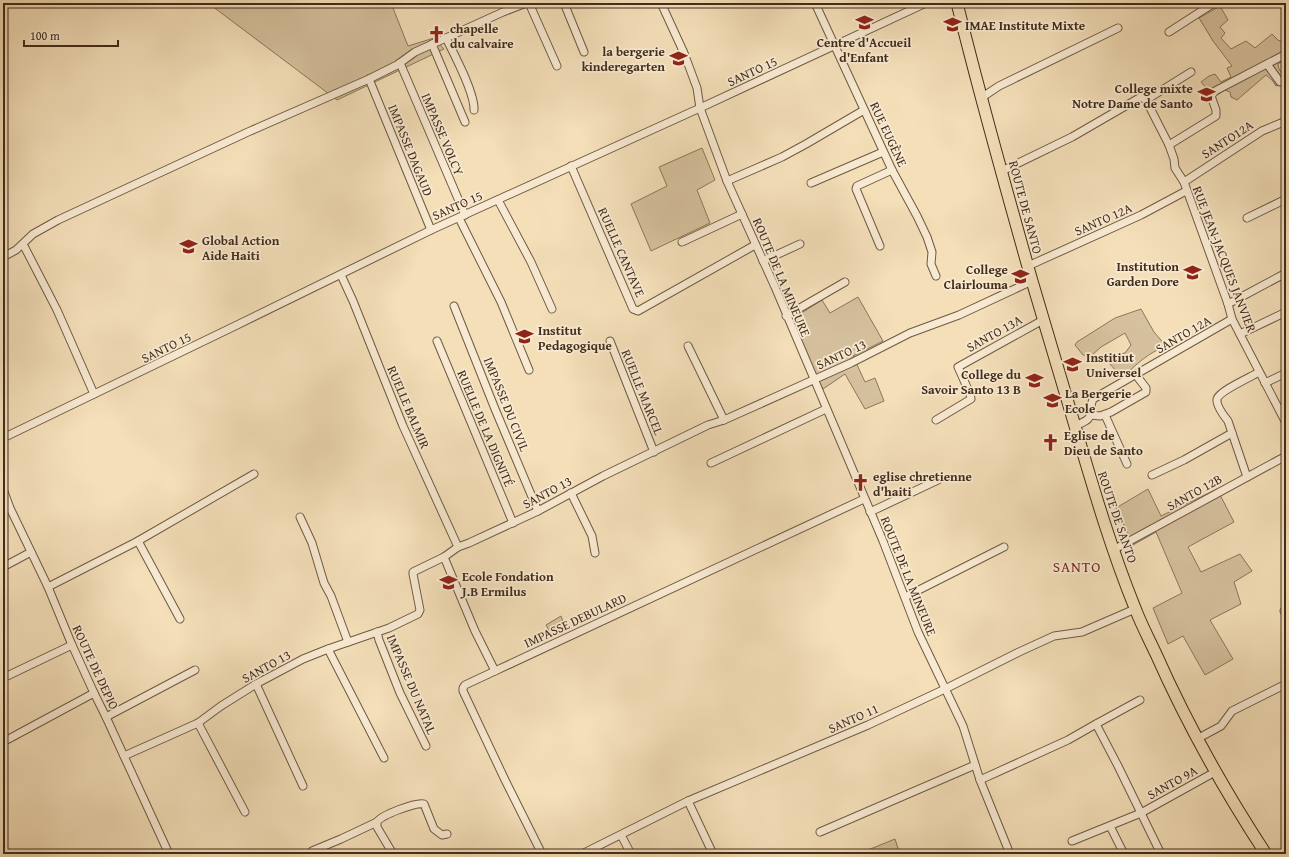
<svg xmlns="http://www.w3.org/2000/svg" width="1289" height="857" font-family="'Gentium Book Plus',serif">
<rect width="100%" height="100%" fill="#f4dfb9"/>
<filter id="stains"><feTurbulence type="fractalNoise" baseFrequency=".005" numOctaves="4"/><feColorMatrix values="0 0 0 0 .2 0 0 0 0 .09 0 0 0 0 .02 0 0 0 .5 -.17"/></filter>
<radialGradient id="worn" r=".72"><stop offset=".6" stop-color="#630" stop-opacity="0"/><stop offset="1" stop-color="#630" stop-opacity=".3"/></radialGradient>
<g fill="#d6c19e" stroke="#8c765c">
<polygon points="208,3 391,3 408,46 434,38 444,49 337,100"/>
<polygon points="1220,6 1228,20 1220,27 1225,33 1221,38 1231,49 1246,41 1255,48 1272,34 1279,41 1286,37 1286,59 1278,64 1279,69 1286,79 1276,86 1272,80 1266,75 1237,100 1231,97 1230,92 1225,90 1217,95 1207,89 1201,82 1209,76 1215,74 1221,82 1231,77 1227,68 1232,66 1213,41 1199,18"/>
<polygon points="702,148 715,180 697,190 710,223 651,251 631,204 667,186 659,167"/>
<polygon points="858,297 883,341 853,356 865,382 875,378 884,401 865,409 845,374 823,389 815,376 792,319 822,300 830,313"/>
<path d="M1141 309 1154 332 1166 346C1147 354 1139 362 1124 376L1117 372 1109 363 1118 354 1125 353 1131 345 1125 333 1101 347 1091 356 1083 355 1075 345 1077 342 1115 318Z"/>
<polygon points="1148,489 1161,516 1217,489 1234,522 1188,547 1201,572 1240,554 1252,571 1234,582 1241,604 1210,620 1233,659 1205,675 1183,636 1168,644 1153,608 1182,593 1156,532 1133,545 1116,508"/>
<polygon points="561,616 565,627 551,634 546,625"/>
<polygon points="895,839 900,854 858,854"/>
</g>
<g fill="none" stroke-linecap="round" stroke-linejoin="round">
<defs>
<g id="street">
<polyline points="529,3 557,66"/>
<polyline points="564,3 584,52"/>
<polyline points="661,3 684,53 697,88 700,108 727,181 775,287 883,541 918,632 963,726 980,780 1010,854"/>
<polyline points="815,3 892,170 917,216 927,237 932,252 931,264 936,276"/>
<polyline points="1169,32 1214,3"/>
<path d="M446 38C454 54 475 93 474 110"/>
<polyline points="432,44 465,122"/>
<polyline points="400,63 465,215"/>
<polyline points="1267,64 1280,82 1286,82"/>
<polyline points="369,79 431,230"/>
<polyline points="981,98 999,86 1118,28"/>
<polyline points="1146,100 1191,72"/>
<polyline points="1169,145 1216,116 1216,110 1211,96 1215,91 1286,54"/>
<polyline points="571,166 633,309 638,311 755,245"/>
<polyline points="1002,171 1072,137 1141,97 1146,100 1169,145 1174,159 1175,168 1184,182 1228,304 1232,319 1286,423"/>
<polyline points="727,181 782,157 806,144 864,110"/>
<polyline points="1184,182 1262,131 1286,121"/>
<polyline points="811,183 883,152"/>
<polyline points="498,200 531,262 552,309"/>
<polyline points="459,218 501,302 529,370"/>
<polyline points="1247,218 1286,199"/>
<polyline points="682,242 742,214"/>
<polyline points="23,244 57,310 94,394"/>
<polyline points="880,246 856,189 857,186 892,170"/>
<polyline points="3,257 16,250 33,234 58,220 248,132 369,79 397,65 415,52 503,12 526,3"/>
<polyline points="763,261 800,244"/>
<polyline points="1028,266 1141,215 1186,191"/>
<polyline points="341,275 353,301 403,426 458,547"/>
<polyline points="1228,304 1286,273"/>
<polyline points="454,306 495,409 538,511"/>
<polyline points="786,316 845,282"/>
<polyline points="1240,334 1286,312"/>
<polyline points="437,341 513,523"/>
<polyline points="610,341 654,452"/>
<polyline points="688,346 724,420"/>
<polyline points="1265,383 1286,373"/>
<polyline points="1091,415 1100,416 1111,412 1146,392 1146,388 1136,375"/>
<polyline points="1105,415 1127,464"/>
<polyline points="936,420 971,399 970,394 958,367 1043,320"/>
<path d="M1075 426C1085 421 1091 421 1091 409 1091 405 1091 403 1093 399L1232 319"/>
<polyline points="3,438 235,326 431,230 700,108 926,3"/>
<polyline points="711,463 826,409"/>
<polyline points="1152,475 1184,460 1232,433"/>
<path d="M1247 477 1228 421C1224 416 1216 406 1217 399 1219 391 1251 377 1259 372"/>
<polyline points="3,489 10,508 48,587 72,645 94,693 106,717 169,854"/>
<polyline points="571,493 592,536 595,553"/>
<polyline points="870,512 938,480"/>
<polyline points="300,517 312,543 324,583 331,596 348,642"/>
<polyline points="138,541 180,619"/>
<polyline points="1113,550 1286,456"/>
<polyline points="444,557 475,631 495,671"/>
<polyline points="3,567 31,552"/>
<polyline points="48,587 138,541 254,474"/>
<polyline points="905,597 1004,547"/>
<polyline points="1284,611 1286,610"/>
<polyline points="377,632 379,640 400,693 426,746"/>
<polyline points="328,649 384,758"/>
<polyline points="3,678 72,645"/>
<polyline points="256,684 303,786"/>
<polyline points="106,717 195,670"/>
<polyline points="198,723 245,812"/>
<polyline points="1096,724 1140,700"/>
<polyline points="1197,739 1221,726 1232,711 1286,684"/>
<polyline points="3,742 94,693"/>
<polyline points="124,756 198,723 221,706 256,684 303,659 328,649 389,628 418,614 420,610 413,574 413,572 444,557 458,547 469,543 538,511 603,476 708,425 724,420 851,363 910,333 959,315 1032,281"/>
<polyline points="980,780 1068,740 1096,724 1118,766 1161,854"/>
<polyline points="688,801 713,854"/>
<polyline points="1110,826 1124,854"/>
<polyline points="820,832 975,765"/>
<polyline points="621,835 631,854"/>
<polyline points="1072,841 1141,813 1215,772"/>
<polyline points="310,854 312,851 341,839 377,822"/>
<path d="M393 854 377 827V822C381 815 416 802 424 804L434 829 442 835 447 834"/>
<polyline points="542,854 505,780 463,691 463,688 465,685 495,671 864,499"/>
<polyline points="582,854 688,801 868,725 945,689 1019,652 1054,636 1082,632 1135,609"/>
</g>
<path id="primary" d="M957 3C980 96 1006 189 1032 281 1046 329 1061 378 1075 426 1093 487 1111 549 1135 608 1141 624 1149 639 1156 654 1187 724 1224 790 1266 854"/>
</defs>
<use href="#street" stroke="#6e5942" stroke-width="9"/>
<use href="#primary" stroke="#422c1a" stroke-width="13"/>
<use href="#street" stroke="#f8ead2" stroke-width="7"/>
<use href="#primary" stroke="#f4dfb9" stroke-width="11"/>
</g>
<defs>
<symbol id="school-bare" viewBox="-9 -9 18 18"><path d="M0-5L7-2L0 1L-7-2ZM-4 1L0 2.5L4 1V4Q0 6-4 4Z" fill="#8f2418" stroke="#f8ead2" stroke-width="2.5" paint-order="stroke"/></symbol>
<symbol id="church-bare" viewBox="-9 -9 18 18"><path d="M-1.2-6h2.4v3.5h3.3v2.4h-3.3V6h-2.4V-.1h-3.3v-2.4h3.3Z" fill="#8f2418" stroke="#f8ead2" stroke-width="2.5" paint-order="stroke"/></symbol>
</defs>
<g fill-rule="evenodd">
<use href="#school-bare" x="852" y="10" width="25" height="25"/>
<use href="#school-bare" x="940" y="12" width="25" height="25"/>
<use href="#church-bare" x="424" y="22" width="25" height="25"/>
<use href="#school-bare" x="666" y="46" width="25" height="25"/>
<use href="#school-bare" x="1194" y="82" width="25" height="25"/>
<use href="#school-bare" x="176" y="234" width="25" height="25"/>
<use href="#school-bare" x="1180" y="260" width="25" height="25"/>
<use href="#school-bare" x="1008" y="264" width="25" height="25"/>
<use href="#school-bare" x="512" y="324" width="25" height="25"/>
<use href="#school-bare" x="1060" y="352" width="25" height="25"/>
<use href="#school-bare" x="1022" y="368" width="25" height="25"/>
<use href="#school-bare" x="1040" y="388" width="25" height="25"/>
<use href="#church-bare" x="1038" y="430" width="25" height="25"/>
<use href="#church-bare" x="848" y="470" width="25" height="25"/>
<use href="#school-bare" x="436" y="570" width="25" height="25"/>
</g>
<g text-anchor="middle" stroke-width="3.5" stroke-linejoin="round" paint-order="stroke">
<g font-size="13" font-weight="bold" fill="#422c1a" stroke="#f8ead2" text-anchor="start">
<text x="965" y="30">IMAE Institute Mixte</text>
<text x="450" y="33">chapelle<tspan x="450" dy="15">du calvaire</tspan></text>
<text x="864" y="47" text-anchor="middle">Centre d'Accueil<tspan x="864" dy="15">d'Enfant</tspan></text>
<text x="665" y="56" text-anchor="end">la bergerie<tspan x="665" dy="15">kinderegarten</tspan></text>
<text x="1193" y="93" text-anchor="end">College mixte<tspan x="1193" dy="15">Notre Dame de Santo</tspan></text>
<text x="202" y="245">Global Action<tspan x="202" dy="15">Aide Haiti</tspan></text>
<text x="1179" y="271" text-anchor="end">Institution<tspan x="1179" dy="15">Garden Dore</tspan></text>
<text x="1008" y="274" text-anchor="end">College<tspan x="1008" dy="15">Clairlouma</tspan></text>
<text x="538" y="335">Institut<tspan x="538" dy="15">Pedagogique</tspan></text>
<text x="1086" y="362">Institiut<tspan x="1086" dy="15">Universel</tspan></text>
<text x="1021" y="379" text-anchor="end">College du<tspan x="1021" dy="15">Savoir Santo 13 B</tspan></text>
<text x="1065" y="398">La Bergerie<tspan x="1065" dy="15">Ecole</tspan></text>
<text x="1064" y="440">Eglise de<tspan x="1064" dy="15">Dieu de Santo</tspan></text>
<text x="873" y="481">eglise chretienne<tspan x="873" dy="15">d'haiti</tspan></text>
<text x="462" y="581">Ecole Fondation<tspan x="462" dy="15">J.B Ermilus</tspan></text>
</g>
<g font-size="13" fill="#422c1a" stroke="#f8ead2">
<text transform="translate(752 71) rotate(-25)" y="5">SANTO 15</text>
<text transform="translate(443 134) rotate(67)" y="5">IMPASSE VOLCY</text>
<text transform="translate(889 134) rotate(65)" y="5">RUE EUGÈNE</text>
<text transform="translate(1227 139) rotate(-33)" y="5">SANTO12A</text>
<text transform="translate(411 150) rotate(68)" y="5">IMPASSE DAGAUD</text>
<text transform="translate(457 205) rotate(-24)" y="5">SANTO 15</text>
<text transform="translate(1026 207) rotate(75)" y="5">ROUTE DE SANTO</text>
<text transform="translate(1103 219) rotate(-24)" y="5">SANTO 12A</text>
<text transform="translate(622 252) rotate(66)" y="5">RUELLE CANTAVE</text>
<text transform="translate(1225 259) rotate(69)" y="5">RUE JEAN-JACQUES JANVIER</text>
<text transform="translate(782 277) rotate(67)" y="5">ROUTE DE LA MINEURE</text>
<text transform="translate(994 333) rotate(-29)" y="5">SANTO 13A</text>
<text transform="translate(1183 334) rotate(-30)" y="5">SANTO 12A</text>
<text transform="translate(166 347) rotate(-26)" y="5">SANTO 15</text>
<text transform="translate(841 354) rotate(-25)" y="5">SANTO 13</text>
<text transform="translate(643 392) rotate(68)" y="5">RUELLE MARCEL</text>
<text transform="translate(507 404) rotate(68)" y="5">IMPASSE DU CIVIL</text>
<text transform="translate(409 407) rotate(67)" y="5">RUELLE BALMIR</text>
<text transform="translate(486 428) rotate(67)" y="5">RUELLE DE LA DIGNITÉ</text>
<text transform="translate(547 492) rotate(-28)" y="5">SANTO 13</text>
<text transform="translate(1194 492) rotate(-29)" y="5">SANTO 12B</text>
<text transform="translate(1118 517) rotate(71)" y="5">ROUTE DE SANTO</text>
<text transform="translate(909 576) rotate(68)" y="5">ROUTE DE LA MINEURE</text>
<text transform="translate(575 620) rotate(-25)" y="5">IMPASSE DEBULARD</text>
<text transform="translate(266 666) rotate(-29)" y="5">SANTO 13</text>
<text transform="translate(96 667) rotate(65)" y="5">ROUTE DE DEPIO</text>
<text transform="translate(412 684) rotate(67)" y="5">IMPASSE DU NATAL</text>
<text transform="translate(853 718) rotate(-24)" y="5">SANTO 11</text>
<text transform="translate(1172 782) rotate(-29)" y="5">SANTO 9A</text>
</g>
<g font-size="15" letter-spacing="1" fill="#7a1f14" stroke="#f8ead2">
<text x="1077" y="572">SANTO</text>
</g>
</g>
<rect width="1289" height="857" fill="none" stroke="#f4dfb9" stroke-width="16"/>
<rect x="4" y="4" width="1281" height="849" fill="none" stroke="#422c1a" stroke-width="2"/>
<rect x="8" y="8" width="1273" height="841" fill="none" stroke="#422c1a"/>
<path d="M24 40v6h94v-6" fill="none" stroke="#422c1a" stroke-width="2"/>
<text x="30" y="40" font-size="12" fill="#422c1a" stroke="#f8ead2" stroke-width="3" paint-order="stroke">100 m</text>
<rect width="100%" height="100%" filter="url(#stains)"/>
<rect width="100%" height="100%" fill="url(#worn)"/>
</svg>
